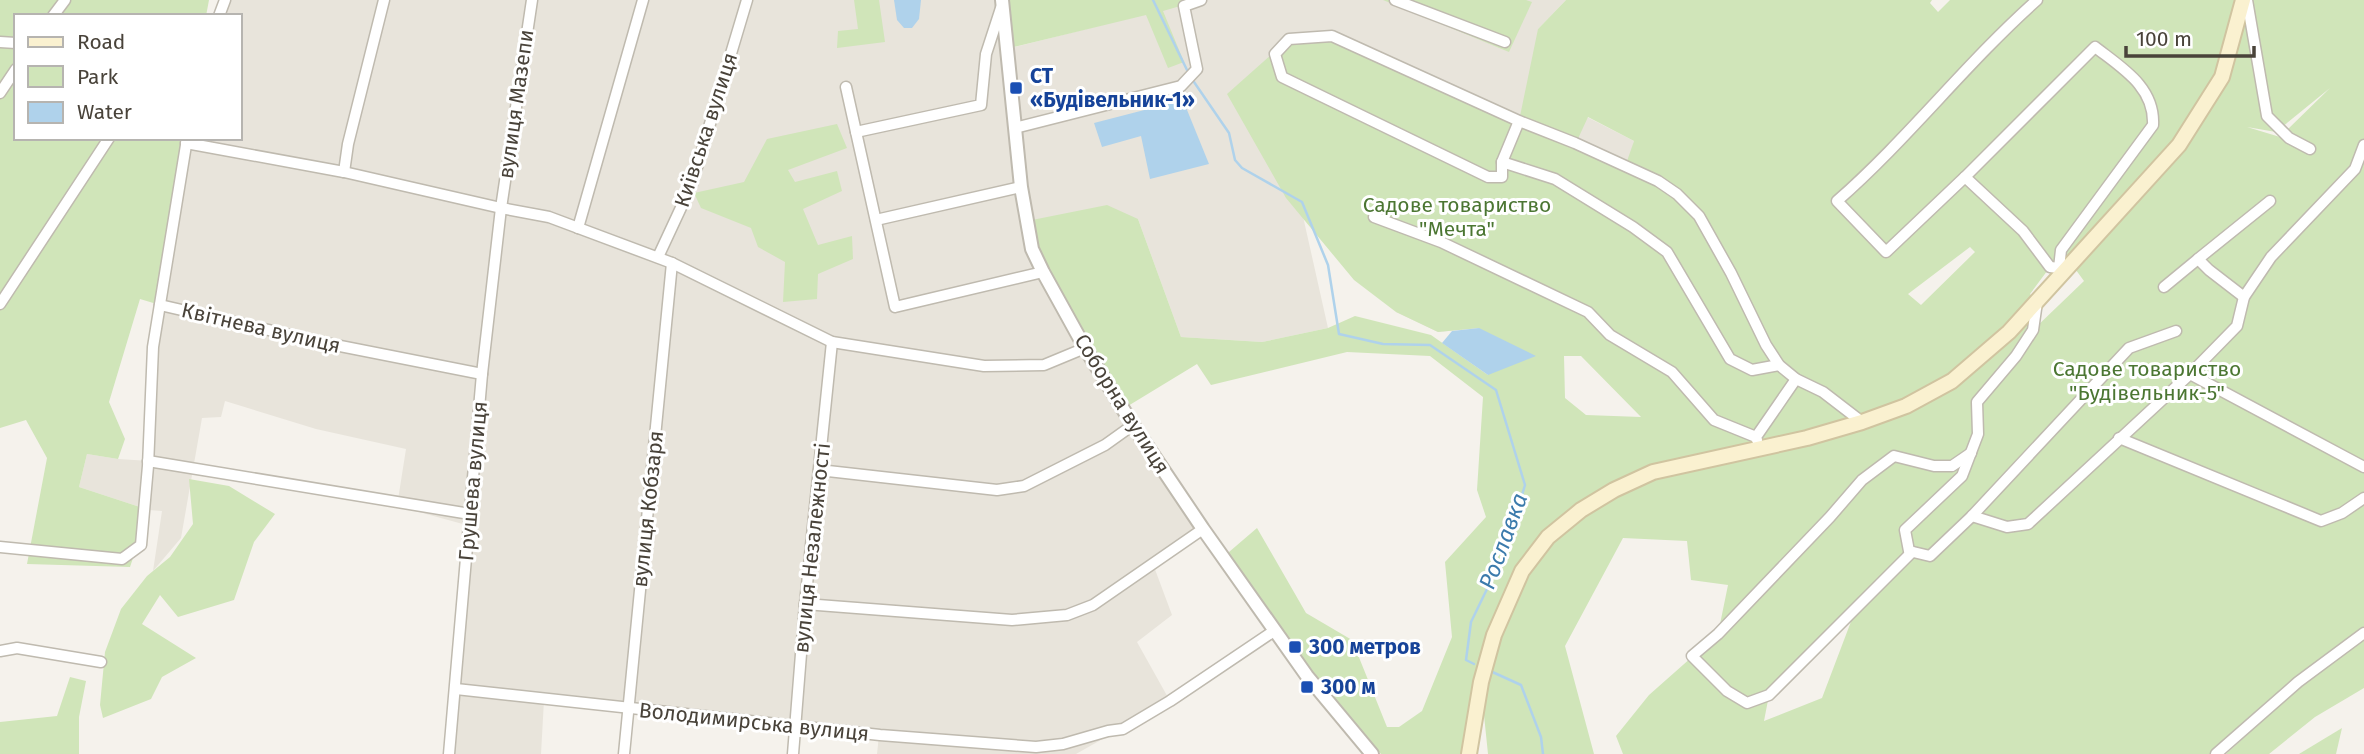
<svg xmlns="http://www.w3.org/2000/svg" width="2364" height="754" font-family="'Fira Sans',sans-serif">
<rect width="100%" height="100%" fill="#f5f2ec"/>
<polygon fill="#e8e4db" points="225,0 1002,0 1007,49 1201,0 1566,0 1538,29 1587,117 1634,141 1581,356 1536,356 1479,328 1438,332 1396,312 1409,279 1287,145 1328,328 1262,342 1181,337 1138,219 1032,249 1203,529 1153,564 1172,615 1137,642 1170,701 1076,754 877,754 879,735 544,700 541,754 449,754 470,526 397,506 406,449 316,429 225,401 221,417 202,418 181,538 153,571 162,511 149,510 79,487 87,454 118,459 150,461 160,305 187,138 240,138 240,16 219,16"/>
<g fill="#d0e5b9" fill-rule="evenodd">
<polygon points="0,0 209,0 206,16 16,16 16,138 187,138 160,305 140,299 109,402 125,439 118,459 87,454 79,487 149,510 130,567 27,564 47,458 26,420 0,428"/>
<polygon points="854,0 879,0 885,42 837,48 838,31 858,29"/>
<polygon points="1002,0 1201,0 1163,11 1184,62 1168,68 1146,15 1006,49"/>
<polygon points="1383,0 1526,0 1532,2 1509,52"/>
<path d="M1566 0H1932L1930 3 1938 12 1950 0H2364V633L2216 754H1623L1616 736 1649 695 1718 634 1728 585 1691 580 1687 541 1623 538 1565 646 1594 754H1488L1481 686 1464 754H1381L1307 676 1222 558 1257 528 1306 613 1352 640 1387 727H1399L1422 711 1452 637 1445 562 1486 517 1477 490 1483 397 1430 356 1347 352 1211 385 1197 364 1123 409 1043 272 1027 221 1107 205 1138 219 1181 337 1262 342 1328 328 1355 316 1431 335 1488 375 1479 328 1438 332 1396 312 1354 280 1286 198 1227 94 1289 39 1332 36 1519 121 1538 29ZM2330 88 2280 137 2247 127 2276 132ZM1588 117 1634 141 1626 164 1576 143ZM1970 247 1975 252 1921 305 1908 294ZM2062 251 2084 281 2034 329 2037 302 2030 294ZM1564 356H1581L1641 417 1586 415 1565 398ZM1855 611 1822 698 1764 721 1769 695Z"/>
<polygon points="837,124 847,148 788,170 795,182 837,171 842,191 803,209 818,245 852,236 853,259 818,274 817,299 783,302 785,262 758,247 751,228 701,208 694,193 744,182 767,139"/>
<polygon points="189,479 229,486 275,514 254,542 234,600 178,617 160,595 142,624 196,658 162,677 151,699 103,718 100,705 105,652 121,609 147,576 170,557 193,524"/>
<polygon points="2364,640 2364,688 2315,717 2269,754 2226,754 2296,690"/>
<polygon points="70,677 86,681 79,717 79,754 0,754 0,722 57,716"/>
<polygon points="2342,728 2336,754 2299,754"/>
</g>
<g fill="#afd2eb">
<polygon points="894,0 921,0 919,19 912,28 904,28 897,20"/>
<polygon points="1183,100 1209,164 1150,179 1141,136 1102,147 1094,123"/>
<polygon points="1479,328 1536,356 1488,375 1442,343 1452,331"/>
</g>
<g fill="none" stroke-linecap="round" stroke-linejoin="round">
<g stroke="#afd2eb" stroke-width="2.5">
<polyline points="1153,0 1187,70"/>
<polyline points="1194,82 1229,133 1235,160 1242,168 1302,202 1328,265 1339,334 1383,344 1430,345 1496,390 1525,485 1504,554 1471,622 1466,660 1474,664"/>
<polyline points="1488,670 1521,685 1541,737 1543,754"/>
</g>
<defs>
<g id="minor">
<polyline points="1395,0 1505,42"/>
<path d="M2037 0C1966 63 1908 139 1837 201L1886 252 1965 177 2095 47C2122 68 2155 87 2153 125L2061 250 2059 268 2063 273"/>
<polyline points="2247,0 2267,116 2289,138 2310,149"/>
<polyline points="53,16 65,0"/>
<polyline points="219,16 225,0"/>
<polyline points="0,42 16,43"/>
<polyline points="846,87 895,307 1043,272"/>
<polyline points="0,93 16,69"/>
<polyline points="1519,121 1502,162 1502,177 1488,177 1282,77 1275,54 1289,39 1332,36 1519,121 1575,143 1658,181 1677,194 1699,216 1731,273 1766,345 1779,365 1796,379 1823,392 1862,422"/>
<polyline points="1015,128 1181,86 1197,69 1184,6 1201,0"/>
<polyline points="856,132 981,105 986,54 1001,8"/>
<polyline points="186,143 344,172 501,208 549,217 672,263 832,342 984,366 1044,365 1085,348"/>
<polyline points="1502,162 1555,179 1633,227 1667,252 1730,359 1752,370 1779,365"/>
<polyline points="344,172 348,144 384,0"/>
<polyline points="1965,177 2023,231 2050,267 2059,268"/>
<polyline points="1374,217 1441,242 1588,312 1610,335 1672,372 1714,420 1756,437"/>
<polyline points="876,220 1021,187"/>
<polyline points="578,228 643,0"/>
<polyline points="658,257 692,184 747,0"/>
<polyline points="2164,287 2198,259"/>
<polyline points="2244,297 2209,270 2198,259 2270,201"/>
<polyline points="2037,302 2033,330 2016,356 1977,402 1978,434 1962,476 1905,530 1909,551 1930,556 1972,516 2129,348 2176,331"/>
<polyline points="0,304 109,138"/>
<polyline points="160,305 325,343 482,374"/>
<polyline points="2190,374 2364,467"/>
<polyline points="2119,438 2321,521 2342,513 2364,498"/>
<polyline points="1757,440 1756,437 1796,379"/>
<polyline points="148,461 470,514"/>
<polyline points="819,470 997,490 1024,486 1105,445 1133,425"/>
<polyline points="1972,516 2007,527 2028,524 2190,374 2237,326 2244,297 2271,257 2355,169 2364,145"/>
<polyline points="0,547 122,559 141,545 148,466 153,347 187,139"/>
<polyline points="1912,552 1769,695 1747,703 1727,691 1692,656 1718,634 1830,517 1862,480 1894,456 1934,466 1952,466 1971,453"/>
<polyline points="805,604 1012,620 1067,615 1093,605 1203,529"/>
<polyline points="0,651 17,648 101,662"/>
<polyline points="456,689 880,735 1036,747 1063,744 1108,731 1123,729 1170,701 1274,631"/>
<polyline points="449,754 482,374 501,208 532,0"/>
<polyline points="624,754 672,263"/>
<polyline points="793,754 805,604 832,342"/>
<polyline points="2216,754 2298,682 2364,633"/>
</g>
<polyline id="tertiary" points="1002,0 1021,187 1032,249 1043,272 1085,348 1133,425 1203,529 1307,676 1372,754"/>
<polyline id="secondary" points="1469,754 1481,682 1494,635 1522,571 1548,537 1581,510 1614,490 1653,472 1807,438 1862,422 1906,406 1952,381 2009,332 2179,145 2222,77 2243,0"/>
</defs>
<use href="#minor" stroke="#bfbaaf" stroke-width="13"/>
<use href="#tertiary" stroke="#bfbaaf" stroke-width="16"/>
<use href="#secondary" stroke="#d0c4a0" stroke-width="18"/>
<use href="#minor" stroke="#fff" stroke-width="10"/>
<use href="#tertiary" stroke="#fff" stroke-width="12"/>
<use href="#secondary" stroke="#faf1d0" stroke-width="14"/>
</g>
<g fill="#1a4fb4" stroke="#fff" stroke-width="2.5">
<rect x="1009" y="81" width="14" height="14" rx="3.5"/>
<rect x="1288" y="640" width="14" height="14" rx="3.5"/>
<rect x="1300" y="680" width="14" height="14" rx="3.5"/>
</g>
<g text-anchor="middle" stroke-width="6" stroke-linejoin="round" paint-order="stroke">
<g font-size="21" font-weight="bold" fill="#164399" stroke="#fff" text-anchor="start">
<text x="1030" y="83">СТ<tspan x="1030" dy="24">«Будівельник-1»</tspan></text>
<text x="1309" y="654">300 метров</text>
<text x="1321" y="694">300 м</text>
</g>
<g font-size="21" fill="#49433a" stroke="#fff">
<text transform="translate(516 104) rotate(-82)" y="7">вулиця Мазепи</text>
<text transform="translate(706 130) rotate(-72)" y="7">Київська вулиця</text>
<text transform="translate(261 328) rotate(13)" y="7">Квітнева вулиця</text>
<text transform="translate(1122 404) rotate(58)" y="7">Соборна вулиця</text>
<text transform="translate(473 481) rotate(-85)" y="7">Грушева вулиця</text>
<text transform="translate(648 509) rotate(-84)" y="7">вулиця Кобзаря</text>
<text transform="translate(812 548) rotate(-84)" y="7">вулиця Незалежності</text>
<text transform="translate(754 722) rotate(6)" y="7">Володимирська вулиця</text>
</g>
<g font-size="21" fill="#4b7632" stroke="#fff">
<text x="1457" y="212">Садове товариство<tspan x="1457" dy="24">"Мечта"</tspan></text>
<text x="2147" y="376">Садове товариство<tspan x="2147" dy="24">"Будівельник-5"</tspan></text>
</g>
<g font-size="23" font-style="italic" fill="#3c7bac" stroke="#fff">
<text transform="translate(1503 541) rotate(-70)" y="8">Рославка</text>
</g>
</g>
<rect x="14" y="14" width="228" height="126" fill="#ffffff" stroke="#b6b4b0" stroke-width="2"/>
<rect x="28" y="37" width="35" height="10" fill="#faf1d0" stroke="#b6b4b0" stroke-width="2"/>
<text x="77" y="49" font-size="21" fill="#49433a">Road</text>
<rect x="28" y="66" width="35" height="21" fill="#d0e5b9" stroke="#b6b4b0" stroke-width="2"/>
<text x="77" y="84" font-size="21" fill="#49433a">Park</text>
<rect x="28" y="102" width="35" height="21" fill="#afd2eb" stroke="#b6b4b0" stroke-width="2"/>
<text x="77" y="119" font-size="21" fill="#49433a">Water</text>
<path d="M2126 46v10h128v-10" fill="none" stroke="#49433a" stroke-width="3.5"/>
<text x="2136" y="46" font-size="21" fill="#49433a" stroke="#ffffff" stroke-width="5" paint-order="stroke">100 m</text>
</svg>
